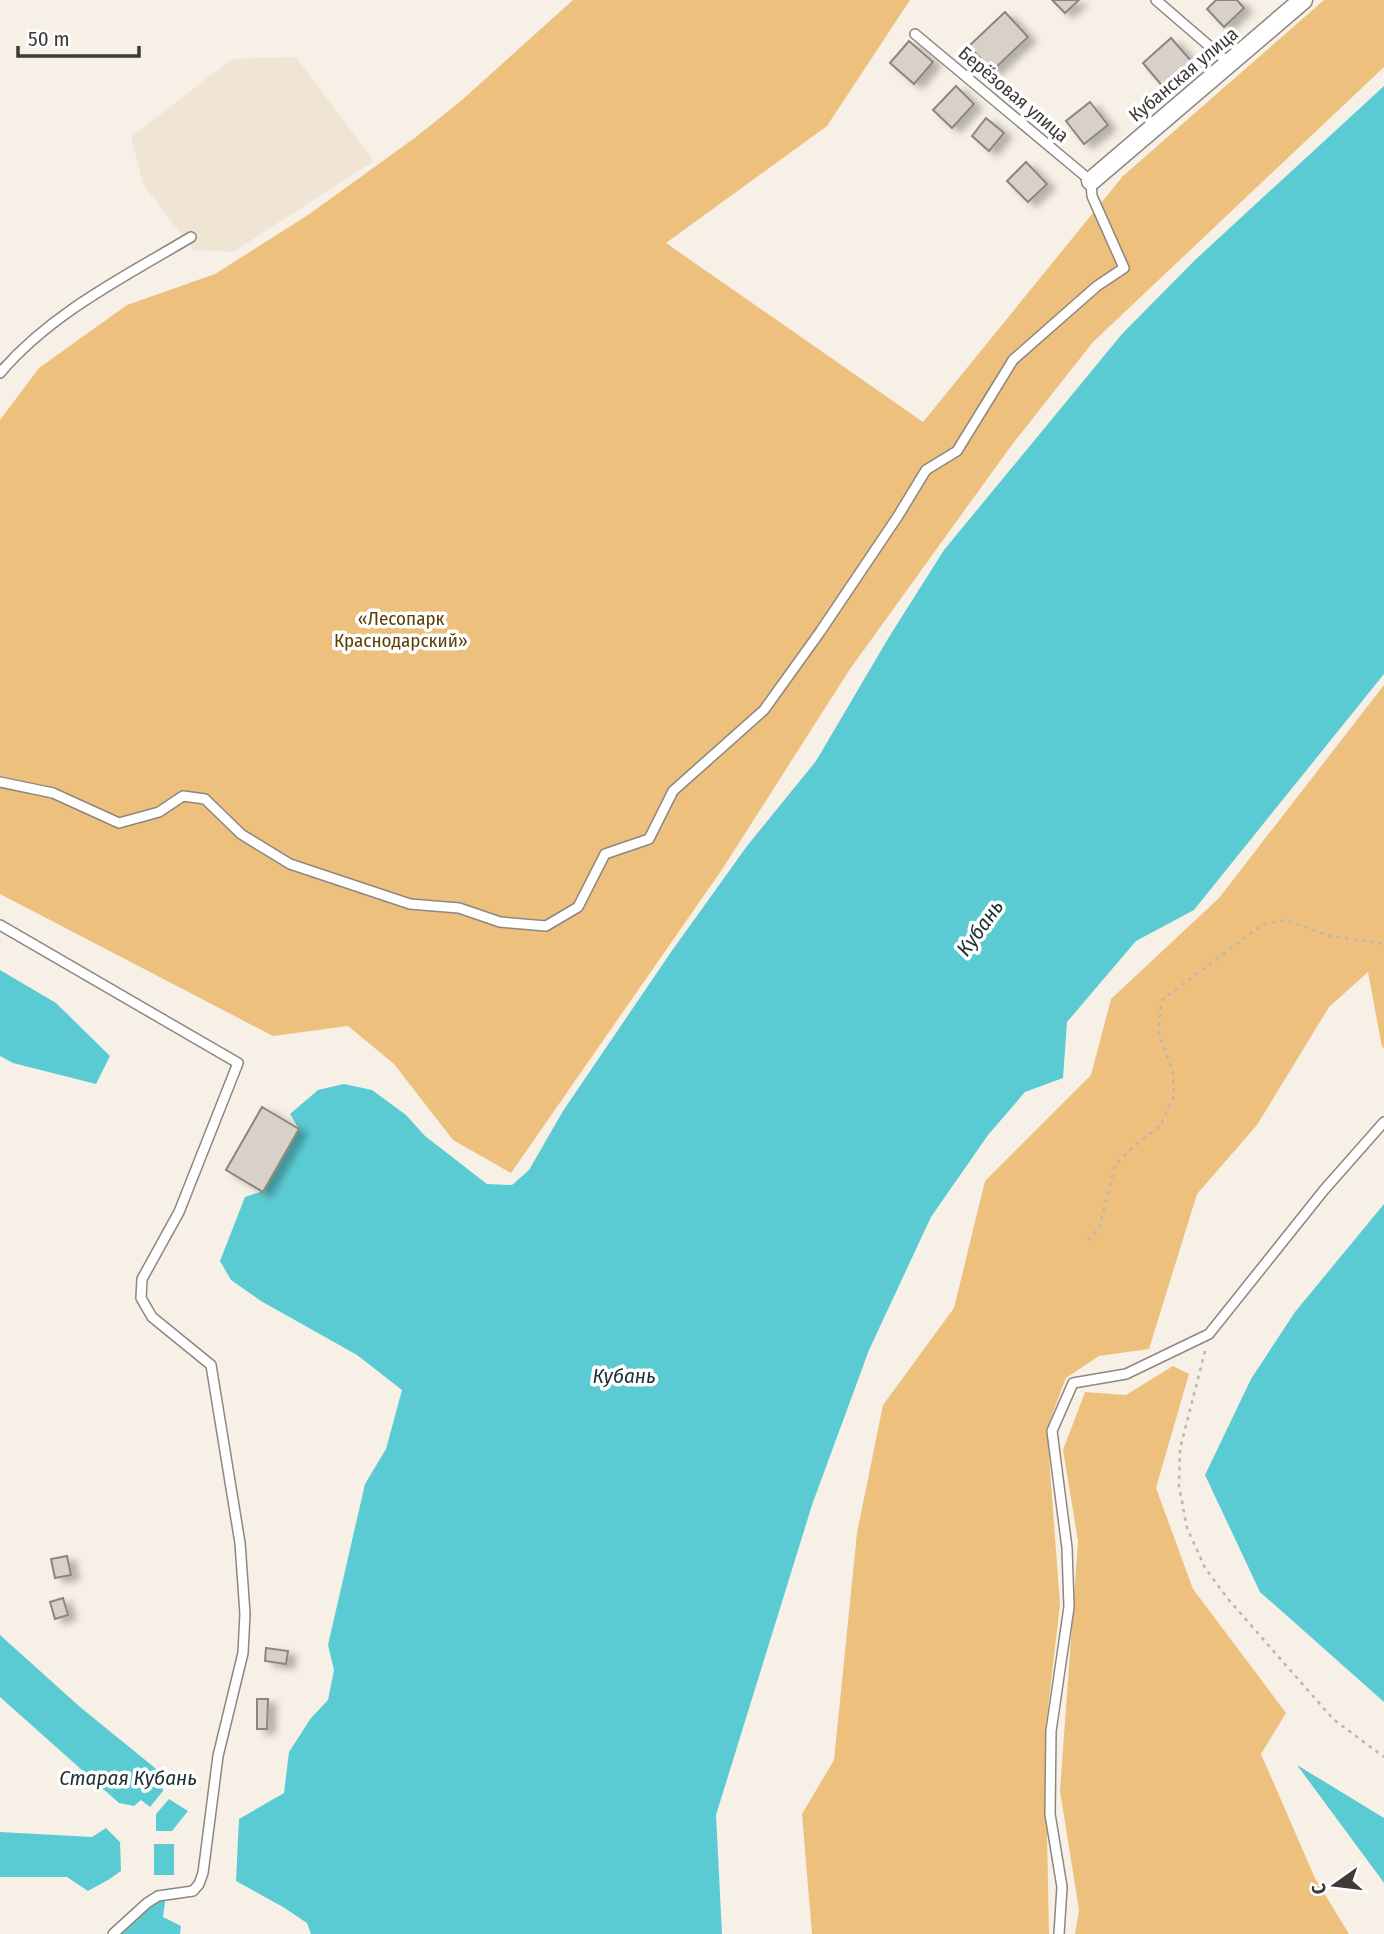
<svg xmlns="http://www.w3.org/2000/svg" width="1384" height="1934" font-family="'Fira Sans Condensed',sans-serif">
<defs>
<filter id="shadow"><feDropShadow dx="8" dy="4.5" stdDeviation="3.5" flood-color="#0004"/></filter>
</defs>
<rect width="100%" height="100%" fill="#f7f0e7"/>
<polygon fill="#f0e5d5" points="296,57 374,161 233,252 193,250 143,184 131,137 232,59"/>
<g fill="#edc07d">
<polygon points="573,0 910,0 827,126 666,243 923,422 1123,176 1324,0 1384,0 1384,67 1093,342 1011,446 850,669 723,868 511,1173 453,1140 394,1064 348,1026 273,1036 0,894 0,420 39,368 127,305 215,274 308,215 416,137 462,100"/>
<polygon points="1384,685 1384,1048 1382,1047 1368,972 1329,1007 1257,1125 1197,1194 1149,1349 1099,1356 1066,1378 1047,1428 1060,1605 1045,1733 1049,1934 812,1934 802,1814 834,1760 857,1533 883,1405 954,1308 985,1181 1091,1075 1111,999 1219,898"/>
<polygon points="1173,1366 1189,1374 1156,1488 1193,1589 1286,1713 1261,1754 1315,1878 1349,1934 1075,1934 1079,1910 1060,1791 1078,1541 1063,1450 1085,1392 1126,1395"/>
</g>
<g fill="#5bcbd3">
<polygon points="1384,86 1384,674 1194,910 1136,941 1067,1022 1063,1078 1025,1092 988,1135 931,1217 869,1350 812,1505 716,1815 722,1934 311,1934 307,1923 283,1907 236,1881 239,1819 284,1793 289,1752 311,1718 328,1700 334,1670 328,1645 365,1484 386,1449 402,1390 357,1355 261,1301 231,1280 220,1261 245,1197 263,1191 299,1129 290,1114 318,1090 344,1084 372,1090 406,1115 425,1136 487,1184 512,1185 529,1170 563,1111 671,952 747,846 816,761 889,637 944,550 1122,334 1195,260"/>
<polygon points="0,970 56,1003 110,1056 96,1084 13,1063 0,1056"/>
<polygon points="1384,1204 1384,1702 1260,1592 1205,1475 1251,1379 1295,1312"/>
<polygon points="0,1635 80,1707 160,1772 163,1791 150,1807 141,1800 134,1806 119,1803 0,1697"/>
<polygon points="1297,1765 1384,1818 1384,1883 1379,1876"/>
<polygon points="169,1799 188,1811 172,1831 156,1831 156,1814"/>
<polygon points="106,1828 120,1842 121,1871 108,1880 88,1891 67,1877 0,1877 0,1832 92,1837"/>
<rect x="154" y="1844" width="20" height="31"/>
<polygon points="166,1895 163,1917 181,1926 180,1934 119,1934 154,1900"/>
</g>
<g fill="#d8d1c8" stroke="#8c867e" stroke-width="2" filter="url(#shadow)">
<polygon points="1052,0 1079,0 1065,13"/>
<polygon points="1216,0 1237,0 1244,8 1224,27 1207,9"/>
<polygon points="1005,12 1028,37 992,71 969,46"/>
<polygon points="1171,38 1193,63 1164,88 1143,63"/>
<polygon points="909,41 933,62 914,84 890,63"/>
<polygon points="956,86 974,104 952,128 933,110"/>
<polygon points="1090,102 1108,125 1084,144 1066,121"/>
<polygon points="986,118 1004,133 989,151 972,136"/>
<polygon points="1026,162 1047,184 1028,202 1007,181"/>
<polygon points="262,1107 299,1129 263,1192 226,1170"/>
<polygon points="67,1556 71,1575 55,1578 51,1559"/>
<polygon points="63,1598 68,1615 55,1619 50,1602"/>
<polygon points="266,1648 288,1651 286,1664 265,1661"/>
<polygon points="257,1699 268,1699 267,1729 257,1729"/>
</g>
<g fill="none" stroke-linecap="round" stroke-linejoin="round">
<defs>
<g id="service">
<polyline points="1156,0 1229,63"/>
<path d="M0 373C51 313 124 277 191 237"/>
<polyline points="0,782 53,793 119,823 159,812 183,796 205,799 241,834 290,864 410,904 459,908 500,922 546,926 578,907 605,854 649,839 673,791 764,710 820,632 898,516 926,470 957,451 1013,360 1097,286 1124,268 1092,196 1091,181 915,34"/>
<polyline points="0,925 238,1063 179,1212 142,1279 141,1298 152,1317 211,1365 240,1543 245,1614 243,1653 218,1756 203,1873 199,1884 193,1891 158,1896 147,1903 113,1934"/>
<polyline points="1059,1934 1062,1887 1050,1814 1051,1731 1069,1607 1067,1548 1052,1431 1073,1383 1126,1374 1209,1334 1324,1190 1384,1122"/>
</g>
<polyline id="minor" points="1091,181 1303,0"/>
</defs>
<use href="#service" stroke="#8d877f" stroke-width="12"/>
<use href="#minor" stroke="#8d877f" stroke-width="21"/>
<g stroke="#bcb6af" stroke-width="2.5" stroke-dasharray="3.5 5" stroke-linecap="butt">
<polyline points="1088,1240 1099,1228 1115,1165 1134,1146 1160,1126 1174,1096 1173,1073 1158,1031 1162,1000 1262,925 1285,920 1330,936 1381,943 1384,945"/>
<polyline points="1205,1351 1180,1449 1179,1486 1187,1528 1205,1568 1228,1599 1333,1719 1384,1757"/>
</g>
<use href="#service" stroke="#fff" stroke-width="9"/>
<use href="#minor" stroke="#fff" stroke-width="18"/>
</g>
<g text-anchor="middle" stroke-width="7" stroke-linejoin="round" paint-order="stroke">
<g font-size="19" fill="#3d3a37" stroke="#fff">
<text transform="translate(1183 74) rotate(-40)" y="7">Кубанская улица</text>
<text transform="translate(1014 94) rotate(40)" y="7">Берёзовая улица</text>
</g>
<g font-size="19" fill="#5e4006" stroke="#fff">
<text x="401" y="625">«Лесопарк<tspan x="401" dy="22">Краснодарский»</tspan></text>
</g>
<g font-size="21" font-style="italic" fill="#1c3132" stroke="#fff">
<text transform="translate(980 928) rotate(-54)" y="7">Кубань</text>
<text x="624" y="1383">Кубань</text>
<text x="128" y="1785">Старая Кубань</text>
</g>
</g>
<g transform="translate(1335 1885) rotate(256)" stroke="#ffffff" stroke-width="5" paint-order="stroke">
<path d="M0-5L12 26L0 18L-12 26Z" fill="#3d3a37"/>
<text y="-10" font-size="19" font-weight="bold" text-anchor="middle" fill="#3d3a37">С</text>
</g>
<path d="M18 46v10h121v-10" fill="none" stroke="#3d3a37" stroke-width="3.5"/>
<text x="28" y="46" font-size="21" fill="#3d3a37" stroke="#ffffff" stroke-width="5" paint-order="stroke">50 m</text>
</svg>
